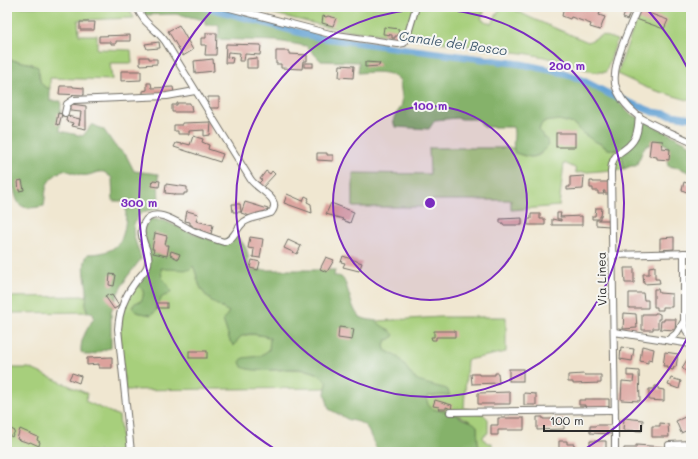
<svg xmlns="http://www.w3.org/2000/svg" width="698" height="459" font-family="Mali,sans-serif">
<rect width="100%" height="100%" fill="#f6f6f2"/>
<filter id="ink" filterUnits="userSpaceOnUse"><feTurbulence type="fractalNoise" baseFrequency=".025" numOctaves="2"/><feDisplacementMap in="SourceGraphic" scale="8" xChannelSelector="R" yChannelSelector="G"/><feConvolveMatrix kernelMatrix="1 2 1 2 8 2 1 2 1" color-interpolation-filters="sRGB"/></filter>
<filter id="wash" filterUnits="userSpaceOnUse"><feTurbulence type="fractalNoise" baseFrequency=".012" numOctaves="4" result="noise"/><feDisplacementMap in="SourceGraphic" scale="16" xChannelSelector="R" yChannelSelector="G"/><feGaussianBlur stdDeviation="0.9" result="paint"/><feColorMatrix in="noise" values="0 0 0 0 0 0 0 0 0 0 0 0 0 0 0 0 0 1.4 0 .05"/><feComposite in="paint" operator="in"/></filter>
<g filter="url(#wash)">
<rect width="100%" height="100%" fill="#f0e7d1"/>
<g fill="#a7cf7b" stroke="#697d53">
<path d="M7 7H128L134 18 78 20 79 35H97V49L131 50 132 63H110L112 80 50 78V89C39 85 41 83 39 73 38 70 35 67 33 64L7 59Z"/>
<polygon points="245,7 486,7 481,19 491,24 501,7 509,7 531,18 588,42 602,35 617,40 606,72 593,72 559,60 529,54 403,37 337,29"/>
<polygon points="641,7 691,7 691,101 647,88 617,74"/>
<path d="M559 120 574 124 581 132 608 149 618 150 622 154 624 169 576 173 575 168 564 163 559 206 511 210V200H432V207H353V173L430 174 429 148H513L515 153C525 156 532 160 541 154L543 135 539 132 540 127 543 122Z"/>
<path d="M193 266C196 272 197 278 199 284 204 298 217 305 229 312L223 320 230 341 234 346C236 343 237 340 239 338 246 332 263 335 270 338L269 350 260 356 254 357 247 369C257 369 268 371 278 370 296 370 316 366 327 383L326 388 125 390 120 338 122 308 135 283C143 288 146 292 141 301L135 303 136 312 151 315 158 307 159 302 162 296 167 295 161 273V268Z"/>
<polygon points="87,296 85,307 88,312 7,313 7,297"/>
<path d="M440 317H506V352L467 360 464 408 483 414 488 419V433L484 435 483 438 487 443H492V448L496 452H482C476 445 478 434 477 426 471 421 459 415 452 413 442 410 423 412 428 396L450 395 446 389C436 386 423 385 414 378 401 367 402 358 385 350L384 345 390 330 380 326 377 321Z"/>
<polygon points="7,368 29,368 88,394 85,401 119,416 123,452 7,451"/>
</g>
<g fill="#85b26b" stroke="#586e4b">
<path d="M138 7H206L335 38 402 46 528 64 556 70 584 79 591 87 616 100 629 113 691 145V173L679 168 668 166C666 158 670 151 666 144L656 143 645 146 636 166H631L624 169 622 154 618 150 608 149 599 143 594 141 581 132 574 124 559 120 543 122 540 127 539 131 547 140 548 145C536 160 533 158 515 153 511 144 516 136 513 127H484L478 119H462L457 118 435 120 429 129 395 127C390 114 400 114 402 103 403 98 400 87 400 80 390 70 372 72 358 73L359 62 321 61 306 46 277 41 214 39 216 36 219 35V25H205V20L176 14 144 15Z"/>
<path d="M7 59 28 63 38 67C40 79 37 84 50 89V101H61L60 131 83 136 92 124 104 130 115 146 126 155 134 171 158 174 159 209C150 210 142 210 137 218 128 232 138 244 141 259L127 277 118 293 111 312V348C101 349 97 356 86 355L81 352C80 339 87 329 94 318L93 313 88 312C84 304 87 299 87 291 86 279 81 264 88 254 124 254 126 234 126 204L123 201H113L112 178 104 172C97 171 94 174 88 175 79 177 72 171 63 170 43 182 47 186 44 206 24 210 17 209 14 188L7 184Z"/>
<path d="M151 219 165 221 187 231 214 241 223 242 235 234C249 249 248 251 249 270H335L334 276C336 276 339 276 341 277 348 281 350 308 359 316 364 320 372 320 377 321 382 328 389 328 394 335L391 339 386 340 384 345 385 350 399 358 414 378 424 383 447 389 450 395 428 396C423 412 442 410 452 413 456 414 459 417 463 419 469 421 472 421 477 426L478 444 482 452H378L367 428 364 425 359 422 349 420 329 409 325 393 327 383C310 356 267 378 242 367L240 362 243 358 260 356 269 350 270 338C264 335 249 332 242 336 238 338 236 343 234 346L230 341 223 320 229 312C217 305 204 298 199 284 197 278 196 272 193 266L189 270 166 269 161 268 162 278 166 282 171 292 167 295 162 297 155 312 151 315 136 312 132 307 135 303 141 301C146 292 143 288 135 283L147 267 143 227Z"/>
</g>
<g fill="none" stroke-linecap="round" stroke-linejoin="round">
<polyline stroke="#62a1d4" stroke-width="7" points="206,7 316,37 521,64 564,73 582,80 613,96 653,112 691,118"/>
</g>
<g id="blocks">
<g fill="#dca29c">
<polygon points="564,7 602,7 599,15 605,17 600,30 590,27 591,24 571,17 570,19 562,16"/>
<polygon points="627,7 632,7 627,20 623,18"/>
<polygon points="640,10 668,20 664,29 636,19"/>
<polygon points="323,16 326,17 328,16 336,18 333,26 322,23"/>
<polygon points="80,22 95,22 94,30 80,30"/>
<polygon points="179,25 193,50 183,56 168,31"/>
<polygon points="384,27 399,29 398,36 395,36 395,38 392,38 392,35 383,34"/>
<polygon points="206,33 217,33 216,55 205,55 206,45 201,45 201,38 206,38"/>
<polygon points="130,35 130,41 116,41 116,44 111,44 111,42 99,42 99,36"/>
<polygon points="159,42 160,48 147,49 145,44"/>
<polygon points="226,44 261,45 260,55 245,54 244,61 239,61 240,53 228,52 227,57 233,58 232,63 225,63"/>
<polygon points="276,51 289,51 289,54 307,55 307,61 303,61 302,69 281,68 281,64 276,64"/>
<polygon points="140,57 149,57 149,59 157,59 157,64 140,65"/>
<polygon points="257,58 257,68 247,68 247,59"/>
<polygon points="213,59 214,71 195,73 194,61"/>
<polygon points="365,62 380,63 379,66 365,67"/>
<rect x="304" y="63" width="9" height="4"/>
<polygon points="340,65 354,66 353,78 339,77"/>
<polygon points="121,71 141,71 141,80 121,81"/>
<polygon points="147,83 151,83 152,88 173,87 174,93 143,94 143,91 147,90"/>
<polygon points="60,86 73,86 73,87 84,88 84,95 59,94"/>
<polygon points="208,97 219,97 219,108 210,108 207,103 208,103"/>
<polygon points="177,103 190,103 190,105 191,105 192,112 172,112 172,105 177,105"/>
<polygon points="71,104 86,106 86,129 72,126 73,123 66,121 67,116 80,119 79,125 81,112 71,111"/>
<polygon points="58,113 62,114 59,125 56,124"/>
<polygon points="211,122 210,135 204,136 204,130 189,131 189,134 178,134 178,131 174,131 174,125 182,125 182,123"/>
<rect x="556" y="133" width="19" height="14"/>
<polygon points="193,136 203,139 202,142 209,145 208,149 223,154 220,162 174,147 176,143 183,144 183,143 190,145"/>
<polygon points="651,140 663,141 662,148 670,149 669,160 657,159 657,157 649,156"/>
<polygon points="317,153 327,153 327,155 333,155 333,161 317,160"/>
<polygon points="266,171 270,174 272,171 275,174 262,188 258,184 262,180 260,179"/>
<polygon points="584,176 583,189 567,190 567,187 570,187 570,177"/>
<polygon points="22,180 24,190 19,191 18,181"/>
<polygon points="153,180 160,181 159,187 152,186"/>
<polygon points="690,180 691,180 691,194 682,190 684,182 689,184 688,188"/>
<polygon points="590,181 593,181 593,182 610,182 610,194 605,194 605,191 603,191 604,194 598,194 598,191 593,191 593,188 590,188"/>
<polygon points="166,184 187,187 187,193 184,193 184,195 174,195 174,194 165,193"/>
<polygon points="287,194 303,201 305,196 309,198 307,202 311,204 312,213 284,203"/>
<polygon points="245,202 268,209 266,214 253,217 241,213"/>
<polygon points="331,203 354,212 350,223 342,220 343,219 326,214"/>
<polygon points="232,204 240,204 241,212 233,212"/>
<polygon points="596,208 602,208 601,216 600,216 600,219 592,219 592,216 595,216"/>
<polygon points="187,211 198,214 196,221 213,225 211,234 201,232 201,229 192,227 192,225 190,225 190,222 185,221"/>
<polygon points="557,213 561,213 560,217 582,216 582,225 552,225 552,219 561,221 561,219 557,219"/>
<polygon points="531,214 540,214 540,219 545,219 545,225 528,225 528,219 531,219"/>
<polygon points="522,218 522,225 503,225 503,223 500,223 500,219"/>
<polygon points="596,220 609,220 609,226 596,225"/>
<polygon points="155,233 167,236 165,245 169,245 167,256 153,253 154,249 152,249"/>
<polygon points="250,237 263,239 260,258 253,257 254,249 248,248"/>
<polygon points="674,237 674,249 660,250 660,238"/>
<polygon points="288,240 301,246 297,254 284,248"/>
<polygon points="171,251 180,254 178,259 170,255"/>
<polygon points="343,256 362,263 359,271 343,267 345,263 341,262"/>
<polygon points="326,257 334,260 327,272 320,269"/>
<polygon points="252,260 260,262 258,270 250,268"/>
<polygon points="655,266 655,279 659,279 660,283 644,284 643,274 649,274 649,267"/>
<polygon points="624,268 634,268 634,283 625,283"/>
<polygon points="110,274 116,275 114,286 109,285"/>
<polygon points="654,289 658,289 659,293 672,294 672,307 663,307 663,310 657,310 657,307 654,307"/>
<polygon points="629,293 643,293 644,300 648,300 648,308 629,308"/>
<polygon points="108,294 110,296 112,295 119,306 114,309 105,296"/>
<rect x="157" y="303" width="10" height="5"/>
<polygon points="624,313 636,314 637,328 623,329"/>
<polygon points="655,313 658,313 659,314 660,314 660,319 658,319 658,328 653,328 653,330 642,330 642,314 655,314"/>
<polygon points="664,319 676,319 675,330 660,329 661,321 664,321"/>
<polygon points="339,327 354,329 352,340 338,338"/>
<polygon points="434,331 455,331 455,337 436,337 436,340 432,340 431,337 434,337"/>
<polygon points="642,346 654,349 652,360 648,359 648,363 640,361"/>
<polygon points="621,347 634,349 632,361 620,359"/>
<rect x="189" y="351" width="18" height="7"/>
<polygon points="665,352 678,354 676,367 674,367 673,370 667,368 667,366 663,366"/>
<polygon points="112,357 112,368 99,368 99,364 87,365 87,358"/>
<polygon points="688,358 691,361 691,376 682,368"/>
<rect x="509" y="369" width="14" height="12"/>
<polygon points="627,370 639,371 640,401 621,400 622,381 633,382 634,376 627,376"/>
<polygon points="72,373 81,376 79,383 69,379"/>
<polygon points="495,373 498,373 499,383 472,384 471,374 479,374 479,375 495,375"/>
<polygon points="584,374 584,375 601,375 601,383 573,384 573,382 568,382 568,375"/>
<polygon points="671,378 681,381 679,389 668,385"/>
<polygon points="655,386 658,386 658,389 664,390 664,401 649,400 649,389 655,389"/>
<polygon points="510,392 510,404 478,404 478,393"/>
<polygon points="524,393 536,394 536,405 524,405"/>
<polygon points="585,399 609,399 609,408 589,408 585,407 585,405 579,405 579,400 585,400"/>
<polygon points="435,400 452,405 451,409 446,407 446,409 438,409 439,407 433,406"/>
<polygon points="537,417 543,417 543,419 558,419 558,418 564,418 564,429 537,430"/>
<polygon points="685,417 691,419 691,431 688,430 681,433 676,421"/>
<polygon points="498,418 524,418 524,430 498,430 498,435 491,435 491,425 498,425"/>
<polygon points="624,418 643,420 642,431 623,430"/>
<polygon points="660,423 668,424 669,437 652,437 652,426 660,426"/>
<polygon points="596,425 612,425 612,434 590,433 590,426 596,426"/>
<polygon points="7,427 15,431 12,437 7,434"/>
<polygon points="20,429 38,437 37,440 40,442 39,446 30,442 29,443 17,439"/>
<polygon points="559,441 567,441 567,444 574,444 575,452 559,452"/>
<polygon points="590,441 606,441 606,451 590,452"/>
<polygon points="636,445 664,447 663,452 624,452 624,448 636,448"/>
</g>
</g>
</g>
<g filter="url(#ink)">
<use href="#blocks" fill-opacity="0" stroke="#706d65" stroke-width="1"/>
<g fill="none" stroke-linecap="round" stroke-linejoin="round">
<defs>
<g id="street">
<polyline points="226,7 330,34 398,44 404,43 406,40 416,7"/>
<path d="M638 7C630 27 612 63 615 84 618 96 628 108 638 116 653 126 675 134 691 142"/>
<polyline points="65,113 67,104 73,100 167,96 195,91"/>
<polyline points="684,253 684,321 686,330 691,338"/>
<polyline points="612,255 691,253"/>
<polyline points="614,332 691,344"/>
<polyline points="668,340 676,334 684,321"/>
<polyline points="450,412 615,410"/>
<polyline points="669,445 691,444"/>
<path d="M131 452 118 329C119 313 125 296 134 284 138 278 144 273 147 267 152 256 143 245 142 235 141 231 142 227 144 223 154 204 181 225 193 231 203 235 214 239 224 242 235 239 236 228 244 222 251 217 263 216 271 213 283 199 258 190 251 180L165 41C156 28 143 24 137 7"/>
<path d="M615 452V420L611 172C612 150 623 155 633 141 638 135 638 125 639 116"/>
</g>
</defs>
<use href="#street" stroke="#706d65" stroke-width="8"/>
<use href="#street" stroke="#fff" stroke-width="6"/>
</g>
</g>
<circle cx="430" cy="203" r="97" fill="#7b2cbf" fill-opacity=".12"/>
<g fill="none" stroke="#7b2cbf" stroke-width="2">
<circle cx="430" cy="203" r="97"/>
<circle cx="430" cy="203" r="194"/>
<path d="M690 333A291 291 0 0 1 582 451M278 451A291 291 0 0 1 214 8M646 8A291 291 0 0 1 690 73"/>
</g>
<g text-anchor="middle" stroke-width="4" stroke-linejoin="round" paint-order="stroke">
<g font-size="12" fill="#2b2b2b" stroke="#f6f6f2">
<text transform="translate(602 279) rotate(-91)" y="4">Via Linea</text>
</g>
<g font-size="13" font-style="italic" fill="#415a6f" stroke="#f6f6f2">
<text transform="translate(453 43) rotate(8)" y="5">Canale del Bosco</text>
</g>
</g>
<circle cx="430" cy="203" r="6" fill="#7b2cbf" stroke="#f6f6f2" stroke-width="2"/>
<g font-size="12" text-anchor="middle" font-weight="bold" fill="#7b2cbf" stroke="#f6f6f2" stroke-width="4" stroke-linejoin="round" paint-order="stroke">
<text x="567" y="70">200 m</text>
<text x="430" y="110">100 m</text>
<text x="139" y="207">300 m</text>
</g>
<rect width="698" height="459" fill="none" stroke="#f6f6f2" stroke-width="24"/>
<path d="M544 425v6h97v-6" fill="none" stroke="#2b2b2b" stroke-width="2"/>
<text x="550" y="425" font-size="12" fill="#2b2b2b" stroke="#f6f6f2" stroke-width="3" paint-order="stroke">100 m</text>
</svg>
